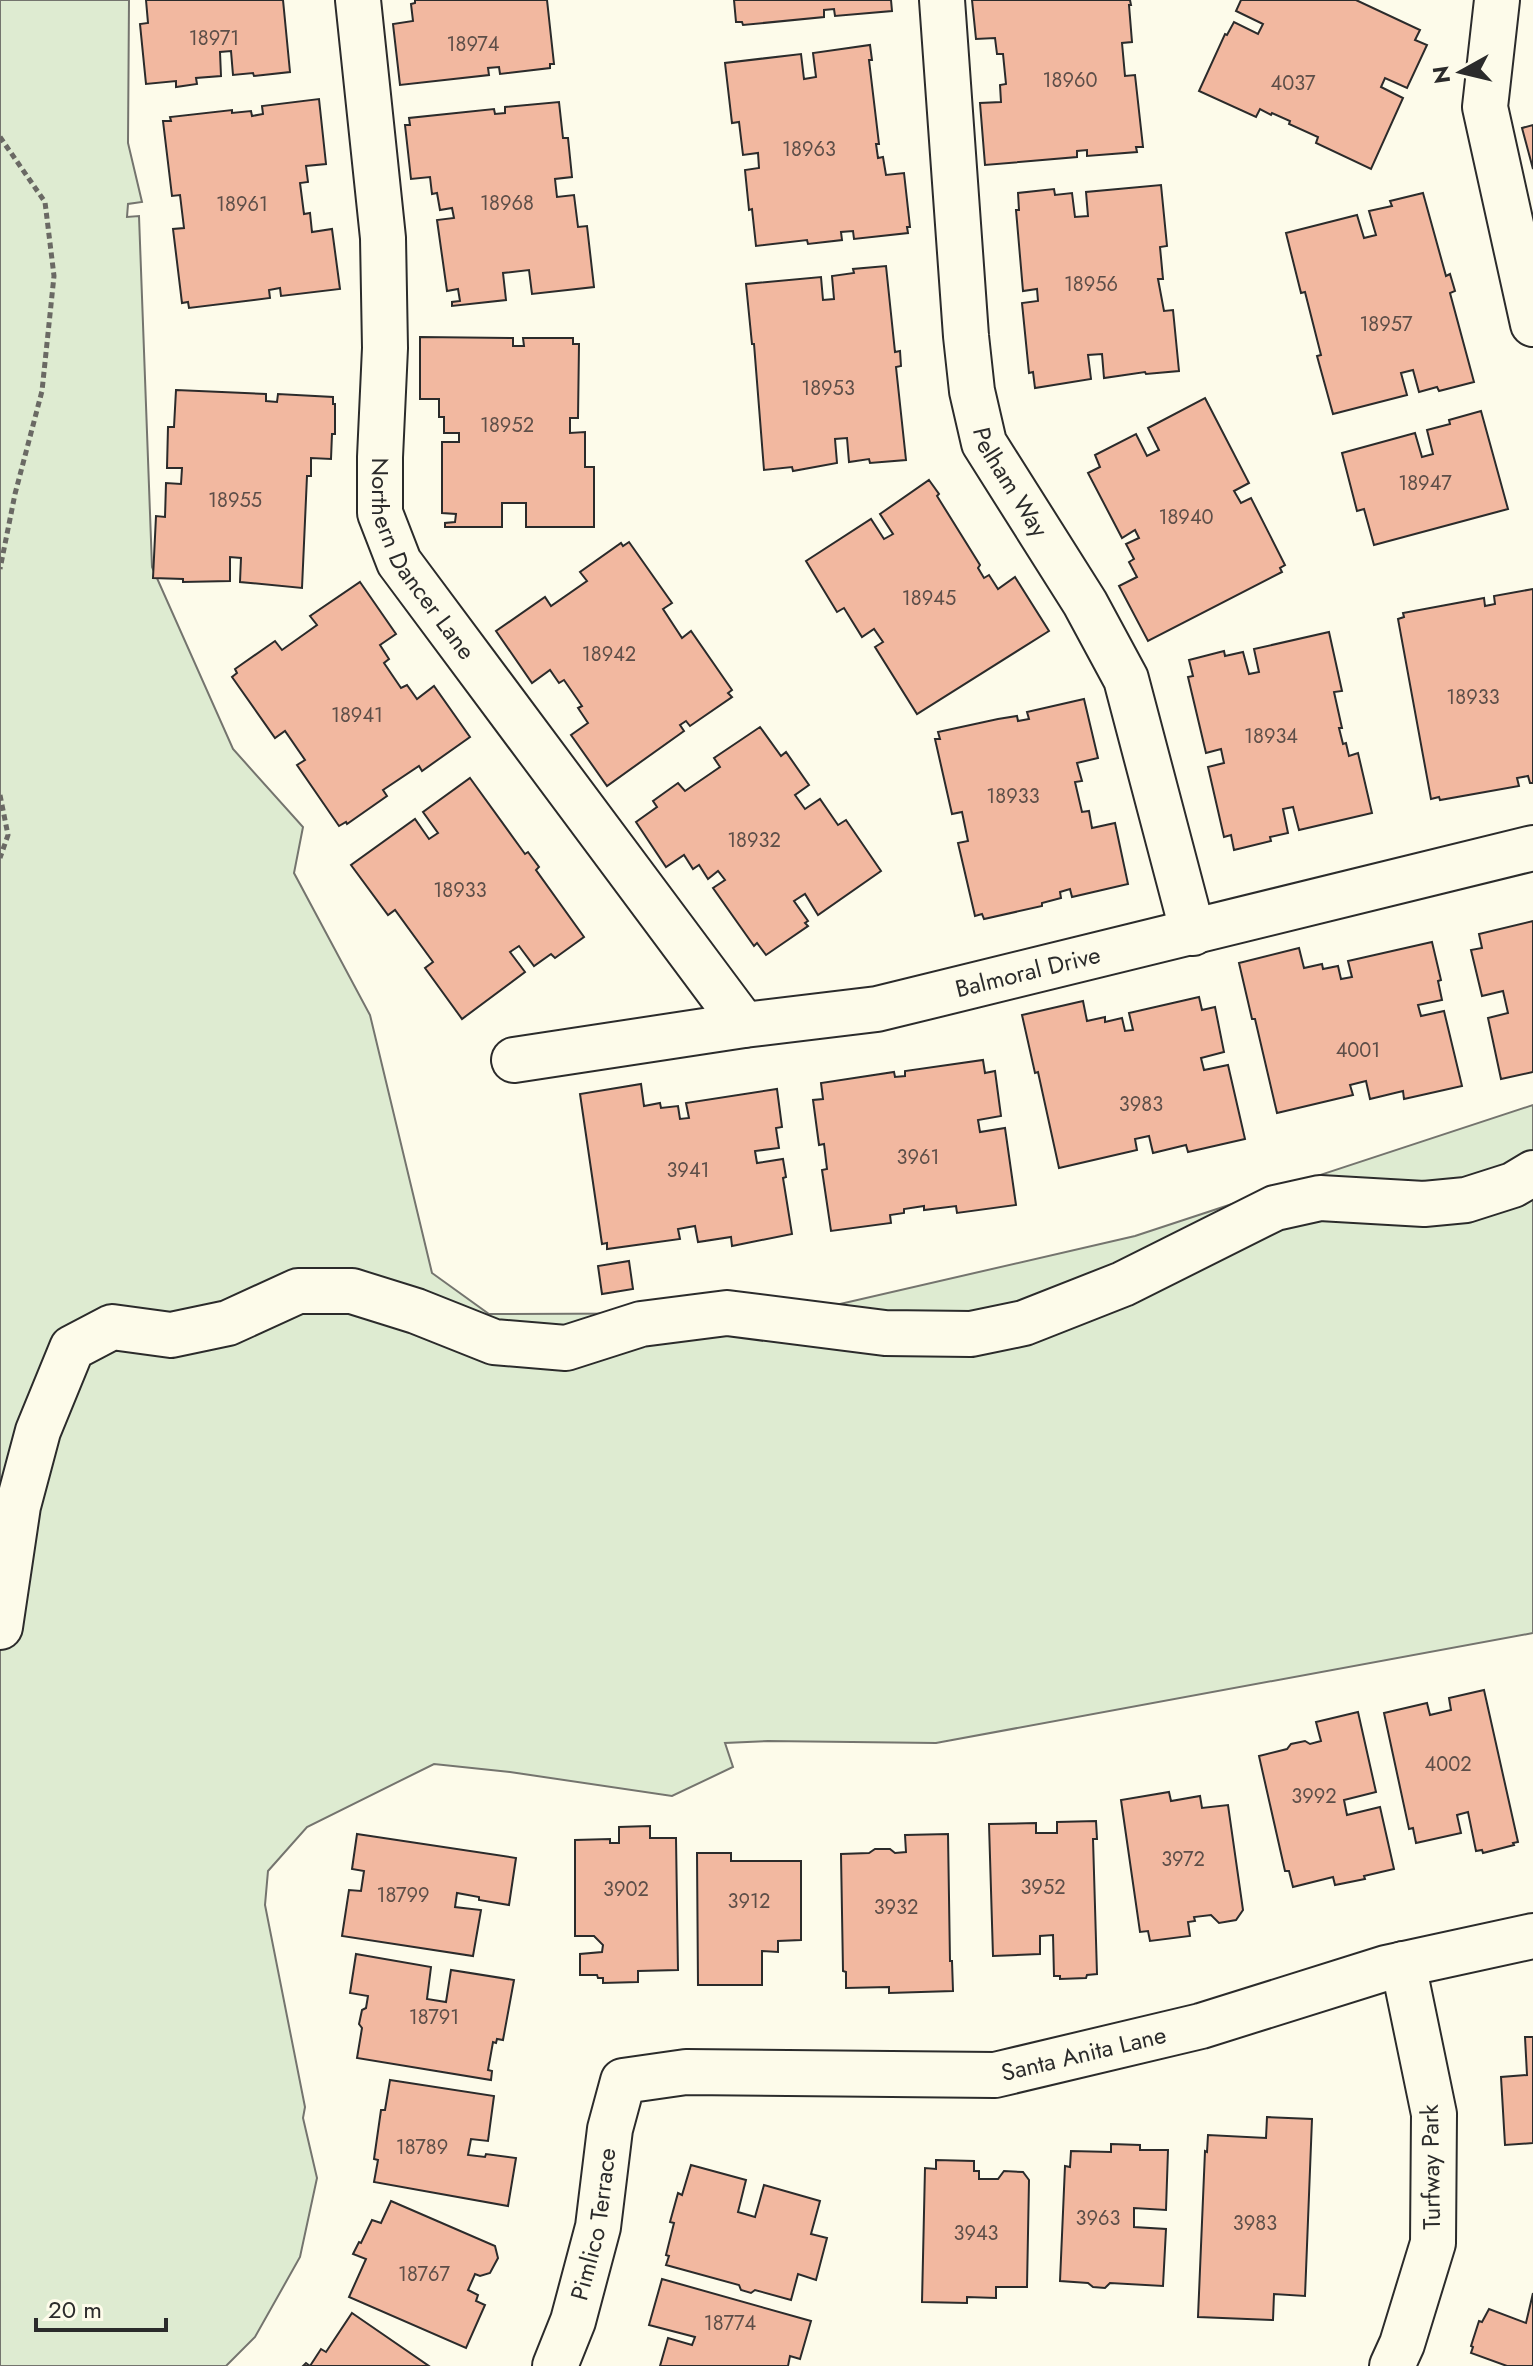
<svg xmlns="http://www.w3.org/2000/svg" width="1533" height="2366" font-family="Jost,sans-serif">
<rect width="100%" height="100%" fill="#fdfbea"/>
<polygon fill="#deebd1" stroke="#74746e" stroke-width="2" points="0,0 129,0 128,143 142,202 128,204 127,217 139,216 152,567 233,749 303,827 294,873 370,1015 432,1273 489,1314 801,1313 1135,1236 1533,1105 1533,1633 936,1743 768,1741 725,1743 733,1767 672,1796 510,1772 434,1764 307,1827 268,1871 265,1905 305,2107 303,2118 317,2178 300,2257 255,2337 226,2366 0,2366"/>
<g fill="#f2b8a0" stroke="#2b2b2b" stroke-width="2">
<polygon points="146,0 283,0 290,72 254,76 253,73 233,75 231,51 220,52 221,76 196,78 197,84 176,87 176,81 146,84 140,24 148,23"/>
<polygon points="415,0 547,0 554,64 550,64 550,68 500,74 499,67 488,68 489,75 400,85 393,24 413,21 411,4 415,3"/>
<polygon points="734,0 891,0 892,11 835,16 834,9 824,10 824,17 743,25 742,22 736,22"/>
<polygon points="972,0 1130,0 1131,5 1129,5 1132,42 1122,43 1125,76 1135,75 1143,147 1136,147 1137,152 1087,156 1087,150 1077,151 1077,157 985,165 980,103 1001,102 1000,85 1006,84 1003,54 997,54 995,38 976,39"/>
<polygon points="1241,0 1356,0 1420,30 1415,40 1427,45 1407,88 1385,78 1381,87 1403,98 1371,169 1316,143 1318,137 1289,124 1290,121 1272,113 1271,115 1260,109 1256,117 1199,91 1225,34 1227,35 1234,22 1258,34 1263,24 1236,11"/>
<polygon points="870,45 872,60 869,60 879,144 876,144 878,158 883,157 886,175 904,173 910,227 907,227 908,233 854,239 853,231 841,232 842,240 808,244 807,240 756,246 752,209 749,210 745,170 759,168 758,153 743,155 739,122 732,123 725,63 801,54 804,79 816,77 813,53"/>
<polygon points="319,99 326,164 306,166 308,182 300,183 304,214 310,213 312,232 332,229 340,289 281,296 280,288 269,290 270,298 189,308 188,302 182,303 173,229 184,228 180,195 172,196 163,121 171,121 170,117 232,110 232,113 251,111 252,116 263,114 262,106"/>
<polygon points="559,102 563,138 568,138 572,177 555,179 557,197 574,195 578,227 587,226 594,287 532,294 529,270 503,273 506,300 452,306 452,302 460,301 458,289 447,291 437,220 454,218 452,208 440,210 437,193 432,194 430,177 411,179 405,125 410,125 409,118 494,109 495,114 505,113 505,107"/>
<polygon points="1533,125 1533,169 1522,128"/>
<polygon points="1161,185 1167,246 1160,247 1163,279 1158,279 1164,311 1173,310 1179,371 1146,374 1145,372 1104,378 1102,354 1088,355 1091,379 1035,388 1033,372 1029,373 1022,303 1038,301 1037,289 1023,291 1016,210 1019,210 1018,193 1054,189 1055,195 1072,193 1075,217 1088,216 1086,192"/>
<polygon points="1423,193 1446,276 1450,274 1455,291 1450,293 1474,382 1439,391 1437,387 1419,392 1413,370 1401,373 1407,395 1333,414 1317,356 1321,355 1305,292 1301,293 1286,233 1357,215 1364,238 1376,235 1369,211 1392,206 1390,201"/>
<polygon points="886,266 895,352 900,351 901,366 896,367 906,460 870,463 869,459 849,462 847,438 835,439 837,463 793,471 792,467 764,470 754,344 752,344 746,284 821,277 823,300 834,299 832,276 854,273 853,269"/>
<polygon points="420,337 513,338 513,346 524,346 523,338 573,338 573,344 579,344 578,418 570,418 570,433 585,432 585,467 594,467 594,527 526,527 526,503 502,503 502,527 445,527 445,523 455,522 456,514 442,513 442,442 459,442 459,433 444,433 444,417 439,417 439,399 420,399"/>
<polygon points="176,390 266,394 266,401 277,402 278,394 333,397 333,404 335,404 335,434 332,434 331,459 311,458 311,476 307,476 302,588 240,582 241,558 230,557 230,581 183,582 183,579 153,578 156,516 165,517 166,483 181,484 182,468 167,468 168,427 174,427"/>
<polygon points="1205,398 1249,483 1234,491 1241,503 1251,498 1285,565 1280,568 1282,572 1148,641 1119,586 1137,577 1129,562 1134,559 1126,544 1139,538 1135,530 1122,538 1088,473 1100,467 1095,455 1136,434 1147,456 1159,450 1148,428"/>
<polygon points="1481,411 1508,509 1374,545 1364,509 1357,511 1342,453 1415,433 1422,457 1433,454 1427,430 1450,424 1449,420"/>
<polygon points="929,480 939,494 937,496 980,565 978,568 984,578 989,575 998,589 1015,577 1049,631 917,714 875,647 883,642 874,629 862,637 844,608 837,612 806,561 871,519 884,539 893,534 880,514"/>
<polygon points="629,542 672,603 663,609 682,638 691,631 732,690 728,693 732,697 690,726 686,721 680,725 684,731 607,786 571,735 588,723 578,708 582,706 564,680 559,683 550,670 532,683 496,631 545,597 551,606 587,581 580,572 621,543 623,546"/>
<polygon points="360,582 396,634 380,645 389,659 384,663 401,688 407,685 417,699 434,686 470,737 422,771 419,766 383,790 387,796 347,824 346,822 339,826 297,765 305,760 285,731 275,738 232,677 237,673 235,669 275,641 282,650 317,625 310,616"/>
<polygon points="1533,589 1533,783 1530,783 1528,776 1517,778 1519,786 1440,800 1439,797 1431,799 1398,619 1404,617 1403,613 1484,598 1485,606 1495,604 1494,596"/>
<polygon points="1329,632 1342,691 1334,692 1342,728 1339,728 1343,744 1346,743 1349,756 1358,753 1372,813 1299,830 1293,807 1283,809 1288,833 1270,837 1271,841 1234,850 1231,835 1224,837 1208,767 1224,763 1221,749 1206,753 1188,677 1193,676 1189,660 1224,651 1225,656 1243,652 1249,674 1259,672 1254,649"/>
<polygon points="1084,699 1098,758 1077,763 1082,781 1075,782 1082,812 1089,811 1092,828 1115,823 1128,884 1072,897 1070,889 1060,892 1061,898 1042,903 1042,906 984,919 982,914 975,916 958,843 968,841 962,812 952,814 935,739 940,739 938,732 998,719 1017,716 1018,721 1029,719 1027,712"/>
<polygon points="760,727 781,756 786,752 809,785 795,795 805,809 820,799 838,825 846,820 881,871 818,915 805,894 794,901 808,921 805,923 808,926 766,955 757,943 754,946 713,888 725,880 718,871 708,879 699,865 693,869 684,855 666,867 636,822 657,807 653,801 678,783 685,791 720,767 714,758"/>
<polygon points="470,778 525,854 528,852 539,867 536,870 584,937 555,958 551,954 534,966 519,946 510,952 525,972 462,1019 425,968 433,962 395,910 388,915 351,865 415,819 429,839 438,833 423,812"/>
<polygon points="1533,921 1533,1072 1501,1079 1488,1018 1508,1013 1503,991 1482,996 1471,950 1482,948 1479,934"/>
<polygon points="1432,942 1441,980 1438,981 1442,1000 1418,1005 1421,1016 1444,1011 1462,1086 1404,1099 1403,1091 1370,1099 1366,1081 1350,1085 1353,1095 1277,1113 1255,1019 1252,1019 1239,963 1299,948 1304,968 1322,964 1323,969 1338,966 1341,979 1352,977 1348,961"/>
<polygon points="1199,997 1202,1010 1215,1007 1224,1052 1201,1058 1204,1070 1228,1065 1245,1139 1188,1152 1186,1145 1153,1153 1149,1136 1135,1139 1137,1150 1059,1168 1038,1072 1035,1073 1022,1015 1083,1001 1087,1021 1105,1017 1105,1022 1122,1018 1125,1031 1133,1030 1129,1013"/>
<polygon points="983,1060 985,1073 995,1071 1001,1116 978,1120 980,1132 1005,1128 1016,1205 957,1213 956,1206 924,1210 924,1206 904,1209 904,1213 890,1215 891,1223 831,1231 822,1170 827,1169 824,1144 819,1145 813,1100 823,1099 821,1083 894,1072 895,1077 905,1076 905,1071"/>
<polygon points="641,1084 644,1106 660,1103 661,1108 678,1106 680,1119 689,1118 686,1103 777,1089 782,1127 776,1128 779,1148 755,1151 757,1163 783,1159 786,1177 783,1178 792,1234 732,1246 731,1237 698,1242 695,1226 678,1229 680,1239 607,1249 607,1243 602,1244 580,1094"/>
<polygon points="629,1261 633,1289 602,1294 598,1266"/>
<polygon points="1484,1690 1518,1842 1513,1843 1514,1845 1483,1853 1482,1850 1476,1851 1468,1812 1457,1815 1461,1833 1416,1843 1413,1828 1409,1829 1384,1713 1427,1703 1430,1715 1451,1710 1449,1698"/>
<polygon points="1358,1712 1376,1792 1344,1800 1347,1815 1380,1807 1394,1869 1364,1876 1365,1879 1335,1885 1333,1877 1293,1887 1289,1871 1285,1871 1259,1756 1287,1749 1291,1744 1305,1741 1310,1744 1321,1741 1316,1722"/>
<polygon points="1169,1792 1171,1801 1200,1796 1202,1808 1228,1805 1243,1910 1236,1920 1219,1923 1211,1915 1194,1917 1195,1921 1188,1922 1190,1936 1150,1941 1148,1931 1140,1932 1121,1800"/>
<polygon points="1096,1821 1097,1839 1093,1839 1097,1974 1087,1975 1086,1978 1060,1979 1060,1976 1054,1976 1053,1935 1040,1936 1040,1954 993,1956 989,1824 1036,1823 1036,1833 1057,1833 1057,1822"/>
<polygon points="650,1826 650,1838 676,1838 678,1970 638,1971 638,1982 603,1983 603,1978 598,1978 597,1975 580,1975 580,1954 602,1952 603,1945 594,1936 575,1936 575,1840 610,1839 610,1843 619,1843 619,1827"/>
<polygon points="357,1834 516,1858 509,1905 479,1900 479,1897 457,1893 455,1907 481,1910 473,1956 342,1936 349,1890 361,1891 364,1871 352,1869"/>
<polygon points="948,1834 950,1961 952,1961 953,1991 889,1993 889,1987 846,1988 846,1972 843,1971 841,1854 869,1853 875,1849 890,1849 895,1853 906,1852 905,1835"/>
<polygon points="697,1853 731,1853 731,1861 801,1861 801,1940 778,1941 778,1952 762,1951 762,1985 698,1985"/>
<polygon points="356,1954 431,1967 427,1999 446,2002 451,1970 514,1980 503,2040 497,2039 496,2043 493,2042 488,2070 492,2071 491,2080 357,2058 362,2028 359,2024 362,2010 366,2008 368,1996 350,1993"/>
<polygon points="1525,2037 1533,2037 1533,2143 1505,2145 1501,2077 1527,2075"/>
<polygon points="390,2080 494,2096 488,2141 471,2139 468,2155 485,2157 486,2154 516,2158 508,2206 374,2182 378,2160 374,2159 381,2110 385,2110"/>
<polygon points="1267,2117 1312,2119 1305,2296 1274,2294 1273,2320 1198,2317 1205,2151 1207,2152 1208,2135 1266,2138"/>
<polygon points="1111,2144 1140,2145 1140,2150 1168,2150 1166,2210 1134,2208 1134,2227 1166,2229 1163,2286 1110,2283 1105,2288 1093,2287 1088,2283 1060,2281 1065,2166 1070,2167 1071,2151 1111,2152"/>
<polygon points="936,2160 974,2161 974,2171 979,2171 979,2179 998,2179 1004,2171 1023,2172 1029,2180 1027,2287 996,2287 996,2298 967,2297 967,2303 922,2302 925,2168 936,2169"/>
<polygon points="691,2165 746,2180 738,2212 755,2217 764,2185 820,2201 811,2234 827,2238 816,2280 798,2274 791,2300 755,2290 751,2293 741,2290 739,2285 666,2265 669,2256 666,2255 674,2223 670,2222 678,2193 682,2195"/>
<polygon points="391,2201 495,2246 498,2258 490,2273 480,2276 475,2274 468,2290 478,2295 476,2301 485,2305 466,2348 349,2297 366,2259 353,2254 359,2242 361,2243 372,2220 381,2223"/>
<polygon points="662,2279 811,2321 800,2359 790,2356 788,2366 660,2366 668,2338 692,2345 695,2337 649,2325"/>
<polygon points="1533,2293 1533,2366 1507,2366 1471,2353 1473,2347 1471,2346 1479,2321 1482,2322 1489,2309 1526,2323"/>
<polygon points="352,2313 429,2366 303,2366 306,2363 310,2366 321,2349 326,2352"/>
</g>
<g fill="none" stroke-linecap="round" stroke-linejoin="round">
<defs>
<g id="minor">
<path id="s1" d="M358 0 383 238 385 348 380 457V513L399 562 744 1025"/>
<path id="s2" d="M942 0 966 336 972 391 984 443 1085 603 1126 679 1193 933"/>
<polyline points="1497,0 1485,107 1533,324"/>
<path id="s3" d="M514 1060 744 1025 877 1009 1533 848"/>
<polyline points="0,1627 18,1506 38,1431 72,1348 112,1327 171,1335 228,1323 298,1291 352,1291 416,1311 494,1342 566,1348 641,1324 727,1313 885,1333 971,1334 1024,1323 1123,1284 1275,1208 1320,1198 1424,1204 1466,1200 1513,1185 1533,1173"/>
<path id="s4" d="M555 2366 573 2321 598 2227 610 2129 623 2081 686 2072 995 2075 1201 2026 1386 1968 1533 1936"/>
<polyline points="1392,2366 1402,2344 1433,2243 1434,2114 1403,1964"/>
</g>
</defs>
<use href="#minor" stroke="#2b2b2b" stroke-width="48"/>
<g stroke="#6a6964" stroke-width="5" stroke-dasharray="6 4" stroke-linecap="butt">
<polyline points="0,137 45,202 54,276 42,391 15,494 0,569"/>
<polyline points="0,795 8,835 0,858"/>
</g>
<use href="#minor" stroke="#fdfbea" stroke-width="44"/>
</g>
<g text-anchor="middle" stroke-width="6" stroke-linejoin="round" paint-order="stroke">
<g font-size="20" fill="#5d4e48">
<text x="214" y="45">18971</text>
<text x="473" y="51">18974</text>
<text x="1070" y="87">18960</text>
<text x="1293" y="90">4037</text>
<text x="809" y="156">18963</text>
<text x="507" y="210">18968</text>
<text x="242" y="211">18961</text>
<text x="1091" y="291">18956</text>
<text x="1386" y="331">18957</text>
<text x="828" y="395">18953</text>
<text x="507" y="432">18952</text>
<text x="1425" y="490">18947</text>
<text x="235" y="507">18955</text>
<text x="1186" y="524">18940</text>
<text x="929" y="605">18945</text>
<text x="609" y="661">18942</text>
<text x="1473" y="704">18933</text>
<text x="357" y="722">18941</text>
<text x="1271" y="743">18934</text>
<text x="1013" y="803">18933</text>
<text x="754" y="847">18932</text>
<text x="460" y="897">18933</text>
<text x="1358" y="1057">4001</text>
<text x="1141" y="1111">3983</text>
<text x="918" y="1164">3961</text>
<text x="688" y="1177">3941</text>
<text x="1448" y="1771">4002</text>
<text x="1314" y="1803">3992</text>
<text x="1183" y="1866">3972</text>
<text x="1043" y="1894">3952</text>
<text x="626" y="1896">3902</text>
<text x="403" y="1902">18799</text>
<text x="749" y="1908">3912</text>
<text x="896" y="1914">3932</text>
<text x="434" y="2024">18791</text>
<text x="422" y="2154">18789</text>
<text x="1098" y="2225">3963</text>
<text x="1255" y="2230">3983</text>
<text x="976" y="2240">3943</text>
<text x="424" y="2281">18767</text>
<text x="730" y="2330">18774</text>
</g>
<g font-size="24" fill="#2b2b2b" stroke="#fdfbea">
<text dy="8" stroke="none"><textPath href="#s2" startOffset="492">Pelham Way</textPath></text>
<text dy="8" stroke="none"><textPath href="#s1" startOffset="572">Northern Dancer Lane</textPath></text>
<text dy="8" stroke="none"><textPath href="#s3" startOffset="522">Balmoral Drive</textPath></text>
<text dy="8" stroke="none"><textPath href="#s4" startOffset="758">Santa Anita Lane</textPath></text>
<text transform="translate(1431 2167) rotate(-91)" y="8">Turfway Park</text>
<text dy="8" stroke="none"><textPath href="#s4" startOffset="148">Pimlico Terrace</textPath></text>
</g>
</g>
<g transform="translate(1461 72) rotate(262)" stroke="#fdfbea" stroke-width="6" paint-order="stroke">
<path d="M0-6L14 30L0 20L-14 30Z" fill="#2b2b2b"/>
<text y="-12" font-size="22" font-weight="bold" text-anchor="middle" fill="#2b2b2b">N</text>
</g>
<path d="M36 2318v12h130v-12" fill="none" stroke="#2b2b2b" stroke-width="4"/>
<text x="48" y="2318" font-size="24" fill="#2b2b2b" stroke="#fdfbea" stroke-width="6" paint-order="stroke">20 m</text>
</svg>
